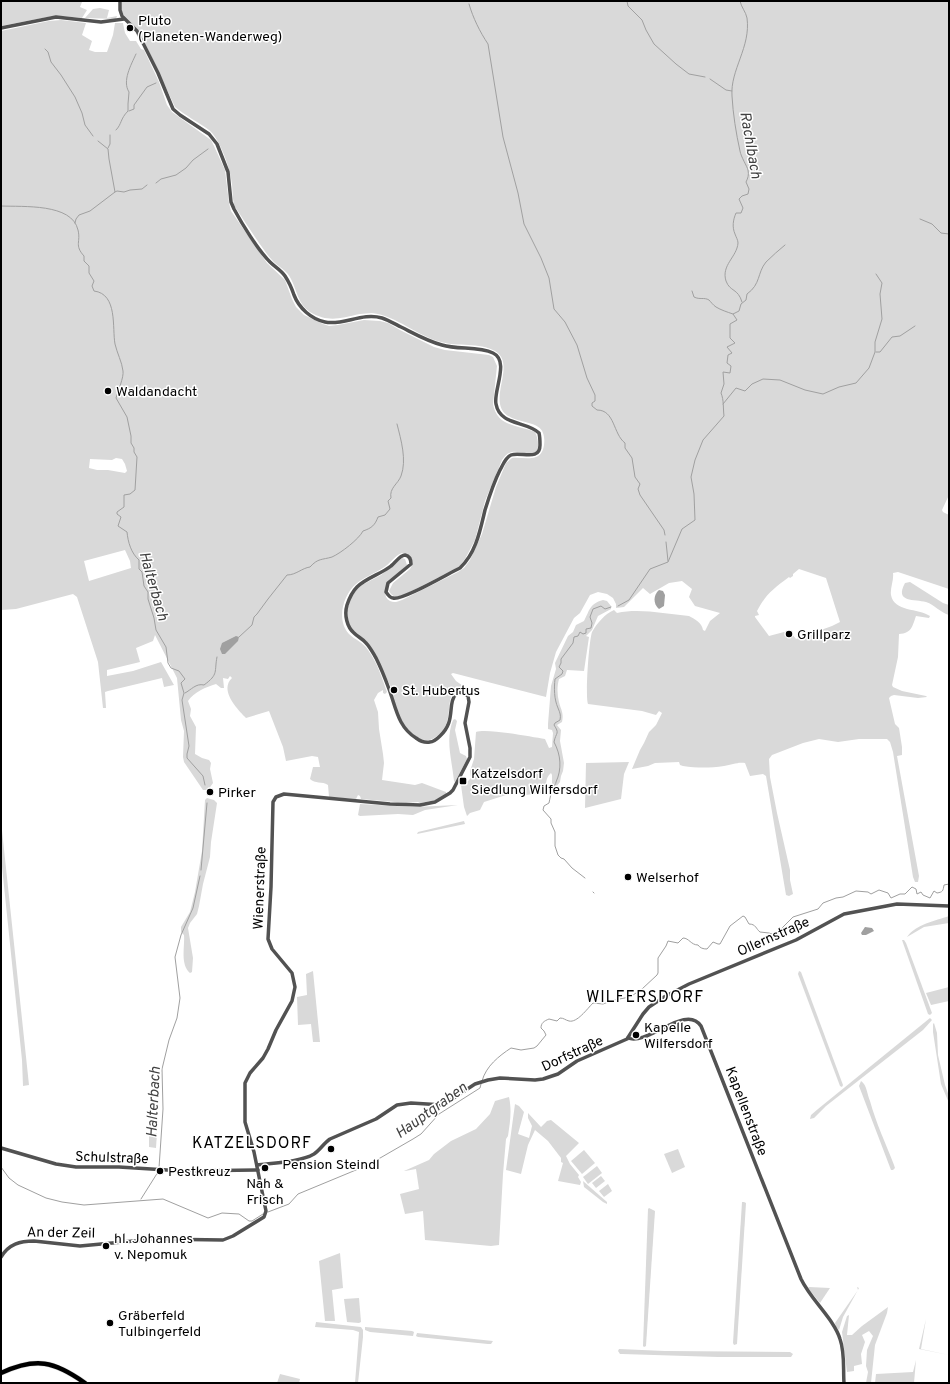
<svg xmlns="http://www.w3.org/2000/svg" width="950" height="1384" font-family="Overpass,sans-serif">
<rect width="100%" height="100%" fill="#fff"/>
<g fill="#d9d9d9" fill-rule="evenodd">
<polygon points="1,1 79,1 82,2 80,7 87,10 82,18 62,16 53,16 1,26"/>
<path d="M122 1H949V495L942 510 943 512 949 515V589L898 572 893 573C894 580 890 588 891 595 894 612 918 608 930 616L929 618 916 616C912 627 912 633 899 634L898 657 892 685 893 687 902 691 926 696 927 697 918 698 894 695 891 696 889 698 895 724 899 728 902 747V755L897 756 919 876 918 882H915L913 877 893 752 890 742 887 739H859L838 742 819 739 803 743 772 755 769 759 770 777 777 813 790 870V880L793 894 789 896 786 895 766 776 763 774 750 776 745 763C737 762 732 765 724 766 710 768 697 768 683 766L680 765 679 762 655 763 648 766 632 769 640 750 644 743 649 732 656 725 662 713 659 711 656 715 642 711 588 704C585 695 589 641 592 632 597 623 605 614 614 610L617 613C640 608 665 614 689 616 695 619 702 623 703 630L705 631 710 621 720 613 695 606 689 597 692 589 682 581 669 583 650 594 643 588 624 607 616 608V604L613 598 607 594 598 592 590 595 580 613 574 618 556 652 550 673 546 697 453 673 451 674 456 681 466 688V690H456C443 699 457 725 434 738 424 745 411 734 405 726 400 719 395 706 393 698 393 693 396 691 396 686L391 687 374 653 351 628 348 621 347 609 351 598 357 589 362 585 381 575 402 558 405 559 407 565C401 571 375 592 390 601 394 603 397 602 402 600L458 572 464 568 470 560 482 534 496 487 506 463 512 458C520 457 528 460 536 457 541 455 543 451 544 445 547 421 528 425 512 418 482 405 519 365 495 351 479 342 458 347 441 342 417 336 397 316 372 313 368 313 364 314 360 314 340 318 329 323 310 312 298 304 297 291 291 279 287 270 278 267 272 260 267 255 263 248 259 243 251 231 242 218 234 205 232 196 233 187 231 178 229 165 219 138 209 130 198 122 186 116 175 107L140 32 123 14 121 9ZM799 569 826 578 840 622 832 626 796 639 792 634 784 632 769 636 755 617V616L759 615 757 611C766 594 773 589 789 577L790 578 793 576V574Z"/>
<polygon points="100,8 109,10 107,18 117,16 116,19 85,18 93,9"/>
<path d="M61 20 86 23 82 35 92 41 89 50 95 52H107L113 35 115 23H123L125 33 130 41H136L141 49 144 50 159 82 167 105 172 112 211 140 214 146 225 170 229 203 231 211 267 263 285 280 292 299 296 307 304 315 323 324 329 326 338 325 364 320 380 321 388 323 400 330 434 347 445 350 489 355 493 357 497 366 493 404C497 427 518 425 535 432 537 436 538 440 538 445 539 460 519 450 512 452 507 453 505 456 502 460L485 501 475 540 465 559 459 567 404 595 395 597 391 594 389 591 393 583 410 569C415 561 411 554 402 553 394 556 390 564 383 568 374 574 364 577 356 584 343 595 336 620 349 634 355 640 363 642 368 650 377 662 382 678 387 692L385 694 383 693V690L378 693 374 700 378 712 379 729 383 754 384 763 382 780 415 785 422 783 446 792V794L436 800 420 803 418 802 406 803 361 799 360 796 358 795 356 799 329 797 328 785C322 781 315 784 310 779L313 767H320L318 757 312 756 286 761 283 747 269 711 246 718C237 709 219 690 232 678L230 676 228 679 223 678 224 688H221L216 684C206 687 194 692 188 701L191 709 190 716 196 727 195 754 202 758 209 760 211 763 210 769 213 783 208 790H203L184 762 183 757 184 731 181 720 177 678 155 635 153 641 136 648 140 662 107 670V676L133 671 161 662 174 685 164 687 162 678 108 691 105 692 106 708H103L98 662 77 597 73 594 16 609 1 610V31L49 21ZM116 458 122 459 125 464 127 471 125 473 108 470H97L89 468 90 459 112 460ZM125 550 130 561 131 568 89 581 84 561Z"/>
<path d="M910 582 943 603 949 605V615C941 613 935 605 926 602 915 599 894 603 905 583Z"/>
<path d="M603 600 607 601 611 606V609L598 616 592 630 586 636 589 637 584 671 567 670 565 676 559 679C557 686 557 694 559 702 561 710 564 713 562 722L557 725 561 730 560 741 564 763 563 771 561 776 560 782 556 787 552 785V775L551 773C544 779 547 786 545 794L543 793 525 795 522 790 484 802 480 810 470 813 467 816 464 807 461 785 462 782 468 781 471 778 470 771 474 759 476 732C487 728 531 737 545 739L549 748 552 747 553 733 552 730 548 729V724L551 686 556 669 555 663 568 636 573 632 576 625 584 621C590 610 589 604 603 600Z"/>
<path d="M455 719 457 721 455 730 460 753 466 756 467 759 455 782 454 781C452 760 445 740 453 720Z"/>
<polygon points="629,762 624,774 621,799 585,808 586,763"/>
<path d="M207 798 214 800 217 803 211 842 210 857 203 884 199 906 197 914 190 923 188 928 193 958 192 972 190 973C180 964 185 947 184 935L181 932V927L190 912 195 892 202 851 205 800Z"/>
<polygon points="360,804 413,807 458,805 425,810 413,815 398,814 360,816 358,815"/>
<polygon points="1,821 29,1085 23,1086 22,1060 1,857"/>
<polygon points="464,821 465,824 417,834 418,832"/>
<path d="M949 916V923L924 927 907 937C916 924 935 921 949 916Z"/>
<polygon points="902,940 904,940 906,943 932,1013 930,1015 928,1014"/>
<polygon points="313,971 320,1042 313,1042 311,1024 298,1025 297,997 307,995 306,974"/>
<polygon points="799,971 801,972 843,1085 842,1087 840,1086 798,974"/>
<polygon points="949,987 949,1001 931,1005 926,993"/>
<polygon points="930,1018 932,1020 923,1030 826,1106 814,1118 810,1119 811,1115 818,1109"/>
<polygon points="934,1023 937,1033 938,1055 945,1085 949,1096 949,1103 941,1084 933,1032 933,1024"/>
<path d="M861 1081C867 1085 867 1094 870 1101 876 1123 886 1144 894 1165L895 1168 893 1170H891L859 1086Z"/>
<path d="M509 1097C512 1111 510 1122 508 1136L506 1139 503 1174 499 1245 491 1246 425 1240 423 1211 405 1214 400 1194 419 1189 416 1169 405 1171H404L429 1160 434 1154 451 1141 476 1129 490 1114 495 1101Z"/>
<polygon points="515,1104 519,1106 524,1112 518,1134 529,1138 532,1126 528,1118 528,1113 541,1127 547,1121 551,1120 579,1143 566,1156 570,1164 579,1175 578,1177 581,1182 580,1185 558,1181 563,1163 561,1162 561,1158 548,1141 535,1130 528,1145 521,1174 506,1170"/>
<polygon points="149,1133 157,1133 156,1148 149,1147"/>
<polygon points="678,1149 685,1167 672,1173 664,1154"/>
<polygon points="584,1150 595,1163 582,1174 571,1161"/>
<polygon points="597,1166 602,1173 588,1184 583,1177"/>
<polygon points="601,1176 605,1181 596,1188 592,1183"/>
<polygon points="583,1181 607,1202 607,1204 603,1202 584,1187"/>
<polygon points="608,1184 612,1191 604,1197 599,1191"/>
<polygon points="742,1202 744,1202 746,1203 737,1344 734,1345 733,1343"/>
<polygon points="649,1208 655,1211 646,1346 644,1347 643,1346 648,1209"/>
<polygon points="340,1253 343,1288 332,1290 335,1321 325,1321 319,1261"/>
<polygon points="857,1287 859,1288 843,1317 839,1330 836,1327 835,1323 858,1290"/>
<polygon points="808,1288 809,1287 830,1288 820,1303"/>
<polygon points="359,1298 361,1322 359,1323 347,1322 344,1299"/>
<polygon points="888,1307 887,1313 875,1345 871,1383 866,1383 868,1372 866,1366 867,1350 873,1336 869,1331 862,1335 865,1342 861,1354 862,1364 854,1366 854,1371 847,1372 842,1332 847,1316 849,1315 847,1335 852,1335 862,1326"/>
<polygon points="926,1319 921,1349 949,1355 919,1349"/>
<polygon points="316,1322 361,1327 363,1330 363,1337 358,1383 355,1383 359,1332 353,1330 315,1327"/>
<polygon points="365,1327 412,1331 414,1332 413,1336 370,1332 365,1330"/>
<polygon points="417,1333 493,1341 491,1344 488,1344 418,1337 416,1336"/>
<polygon points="619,1349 665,1351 790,1352 793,1354 791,1357 718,1357 622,1354 620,1354 618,1351"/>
<polygon points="916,1360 914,1383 875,1383 876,1374 913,1372"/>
<polygon points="280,1374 300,1379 299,1383 277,1383"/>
</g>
<g fill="#a0a0a0">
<path d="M659 590 663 591 665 595 664 606 659 609C653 604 653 595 659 590Z"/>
<polygon points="236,636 239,637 238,641 225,654 222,654 220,649 222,643"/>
<polygon points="865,927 872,928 874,931 866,935 862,935 861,933"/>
</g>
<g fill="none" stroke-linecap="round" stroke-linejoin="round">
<g stroke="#a0a0a0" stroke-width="1">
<polyline points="627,1 628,6 642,20 646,30 654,44 676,64 689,74 705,77"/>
<path d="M740 1C741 7 746 12 747 18 751 47 730 70 732 96 733 114 736 133 740 151 741 157 747 166 748 170 749 175 748 178 746 182L749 189 748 194 742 196 739 199 743 208 741 213H736C733 220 732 227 735 234 736 237 738 240 738 243 737 257 721 265 726 281 730 292 738 288 742 302"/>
<path d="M469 4C473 18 480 32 488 44L503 137 518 193 524 224 541 258 549 278 554 309 565 322 577 345 587 378 595 395V401L592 403V406L597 410C615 410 613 434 625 443V448L632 458 635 477 640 484 638 489 640 495 664 530 665 535"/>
<polyline points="45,49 48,52 51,62 61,75 75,97 82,113 85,125 93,136"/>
<polyline points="710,79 726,90 732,91"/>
<polyline points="129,111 134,109 134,105 147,87 156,83"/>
<path d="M116 130C122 124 120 119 128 111V104L129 92C122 81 131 65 136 54"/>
<polyline points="108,148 110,144 110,135"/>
<polyline points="156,183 161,179 176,175 186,168 193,160 208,149"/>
<polyline points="115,192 117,191 124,192 130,190 142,189 147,185"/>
<path d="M1 206C23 207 72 203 78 230 81 242 74 245 84 256V261L89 266V273L94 281 92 286 94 291C118 294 112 328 115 344 117 353 122 362 123 371 124 377 118 391 116 398L127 417 131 436V443L134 448V452L137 457 135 490 130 494 124 495V507L117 512V514L121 517 118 526 127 532C128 542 131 553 139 560V569L142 572 144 586 148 592V599L154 618 156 630 166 647 168 663 171 668 179 671 185 679 181 683 184 693 182 700 189 746 187 754V758L203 776 205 785"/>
<polyline points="920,219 932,224 941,233 949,234"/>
<polyline points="75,223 76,219 79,215 90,211 115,192 109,159 108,149 98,141"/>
<path d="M692 291 694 297C700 300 704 297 709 300 711 302 713 305 716 307 721 310 727 312 733 314"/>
<polyline points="876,352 880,352 892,337 900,336 915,326"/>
<polyline points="723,404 736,388 745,391 752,384 763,379 780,380 805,390 823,394 839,387 856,383 869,368 875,352 875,342 882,319 880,294 882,283 876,274"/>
<polyline points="666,542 668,561"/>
<path d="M618 606 629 600 650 569 668 562 682 529 695 520 694 494 691 477 695 460 703 440 724 416C723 408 724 400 721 393L724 384 723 372 730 373 731 366 727 363 728 355 732 353 727 347 735 343 730 338V324L737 320 733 314 739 311 741 304 746 300 747 294C761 284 757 273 766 262 772 256 779 250 785 245"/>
<path d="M239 637 252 625 254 617 257 614 268 599 287 575C296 575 302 568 310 567 318 558 322 560 332 557 341 553 359 539 363 531 372 528 375 525 378 517L385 515 390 509 388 501 391 498C389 488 398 484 401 476 407 460 401 440 397 424"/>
<path d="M185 693C191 690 196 683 204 685 219 674 214 672 217 657"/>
<polyline points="201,870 207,803"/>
<path d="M585 878 572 868 564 859 561 858 558 855 555 846V832L551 823V819L543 810 544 806 549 803C550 798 551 793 553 787 554 786 556 784 556 782 562 769 561 755 554 742 556 732 560 734 554 725L555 723 560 720C561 715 560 713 558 708 554 699 554 688 555 679L562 674 563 671 559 667 561 663V659L573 643 574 637 578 636 580 632 583 634 586 633V629L591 628 592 623 590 617 593 609 601 606 605 609 611 607"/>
<polyline points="593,892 594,893"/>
<polyline points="627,997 631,991"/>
<path d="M482 1081C486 1066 499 1056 511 1048L521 1050 534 1048 537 1046 546 1035 544 1031 541 1028C541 1023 544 1021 549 1019L557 1021 560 1018C564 1018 565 1020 569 1021 577 1023 587 1009 593 1003L603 1004 614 1000 630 997 642 989 657 975 658 973V958L666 946 668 941 678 943 683 938C689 938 691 945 698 945 700 948 703 949 707 949L713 942 718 944H720L730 926 743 916 745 917 749 924C756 924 756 929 760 932L769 933 775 935 793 917 818 909 823 903 836 898 843 897 856 891 868 892 871 894 879 890 888 893 891 898 900 894H905L912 887 916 889 917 894 921 892 923 895 930 898 934 891 937 893C943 892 943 891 944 885L949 884"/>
<polyline points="1,1167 9,1178 18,1185 46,1198 62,1202 84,1205 163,1199 208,1218 222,1213 239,1214 249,1221 252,1221 263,1214"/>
<polyline points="159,1168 163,1109 162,1069 169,1040 177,1018 180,998 175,957 181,935 193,908 200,876"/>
<polyline points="141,1199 158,1172"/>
<polyline points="268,1212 289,1204 298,1194 368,1165 413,1139 421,1134 439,1114 480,1088 481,1084"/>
</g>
<defs>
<path id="major" d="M1 1373C36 1357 54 1361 85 1383"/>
</defs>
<use href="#major" stroke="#dbdbdb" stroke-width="5.5"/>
<g stroke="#525252" stroke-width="3.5">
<polyline points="1,28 56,17 101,22 124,19"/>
<path d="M628 1038C648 1046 686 1003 701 1026L801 1279C811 1300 834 1319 840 1339 845 1353 843 1369 844 1383"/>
<polyline points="1,1148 56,1164 76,1167 119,1167 183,1171 258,1170"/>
<path d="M257 1165C272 1163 301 1162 314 1154 320 1150 324 1143 330 1139L376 1119 397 1105 411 1103 443 1105 475 1084 488 1080 500 1078 535 1080 543 1079 558 1074 577 1061 627 1039 643 1014 649 1007 664 997 689 984 796 940 844 914 897 904 949 906"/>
<path d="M1 1257C9 1244 20 1241 34 1241L80 1246 155 1239 223 1240 233 1236 264 1217 266 1211 254 1152 245 1122V1083L250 1073 263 1058 268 1049 276 1030 292 1001 295 987 292 973 272 949 268 939 271 887 273 802 276 797 284 794 390 804 420 805 435 802 450 793 453 790 470 757V748L465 723 469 702 468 696 464 693 457 692C446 705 457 720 440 736 437 739 434 742 430 742 425 743 420 741 416 738 398 727 396 708 389 689 385 678 381 668 376 658 373 653 370 647 366 643 363 639 358 637 354 633 347 627 344 615 347 605 349 599 353 591 357 587 366 578 381 574 391 566 395 563 400 555 405 555 410 556 411 561 411 564L388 583 386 592C388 595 390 598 393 598 402 601 449 573 460 568 476 553 480 531 485 510 489 497 494 482 500 470 503 465 505 458 511 455 520 451 540 462 540 445 540 440 540 437 539 433 527 421 500 426 496 404 493 391 510 361 493 353 478 346 458 350 442 345 427 341 415 334 401 327 395 324 388 320 382 318 362 312 343 326 325 322 311 319 299 308 294 295 292 289 289 282 285 276 281 270 275 267 270 262 258 250 242 224 234 209L231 202 228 172 217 144 209 134 180 115 173 109 158 73 137 31 122 16 120 10V1"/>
</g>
<use href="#major" stroke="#000" stroke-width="4.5"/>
</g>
<g fill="#000" stroke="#fff" stroke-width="1.5">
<circle cx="130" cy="28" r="4"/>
<circle cx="108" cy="391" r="4"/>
<circle cx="789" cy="634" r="4"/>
<circle cx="394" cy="690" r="4"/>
<rect x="459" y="777" width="8" height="8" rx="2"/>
<circle cx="210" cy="792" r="4"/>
<circle cx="628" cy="877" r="4"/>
<circle cx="636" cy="1035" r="4"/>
<circle cx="331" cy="1149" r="4"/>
<circle cx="265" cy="1168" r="4"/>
<circle cx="160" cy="1171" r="4"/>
<circle cx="106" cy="1246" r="4"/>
<circle cx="110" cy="1323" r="4"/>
</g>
<g text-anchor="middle" stroke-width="3" stroke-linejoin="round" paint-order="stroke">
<g font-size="14" fill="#000" stroke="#fff" text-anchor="start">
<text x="138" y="25">Pluto<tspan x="138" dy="16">(Planeten-Wanderweg)</tspan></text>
<text x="116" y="396">Waldandacht</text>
<text x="797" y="639">Grillparz</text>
<text x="402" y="695">St. Hubertus</text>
<text x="471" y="778">Katzelsdorf<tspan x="471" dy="16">Siedlung Wilfersdorf</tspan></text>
<text x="218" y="797">Pirker</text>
<text x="636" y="882">Welserhof</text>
<text x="644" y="1032">Kapelle<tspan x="644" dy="16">Wilfersdorf</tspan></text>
<text x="331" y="1169" text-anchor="middle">Pension Steindl</text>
<text x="168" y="1176">Pestkreuz</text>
<text x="265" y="1188" text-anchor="middle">Nah &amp;<tspan x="265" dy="16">Frisch</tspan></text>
<text x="114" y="1243">hl. Johannes<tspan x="114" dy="16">v. Nepomuk</tspan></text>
<text x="118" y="1320">Gräberfeld<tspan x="118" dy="16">Tulbingerfeld</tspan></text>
</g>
<g font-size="14" fill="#000" stroke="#fff">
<text transform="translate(259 888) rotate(-88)" y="5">Wienerstraße</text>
<text transform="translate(773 936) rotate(-24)" y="5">Ollernstraße</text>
<text transform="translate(572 1053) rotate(-25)" y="5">Dorfstraße</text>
<text transform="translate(747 1111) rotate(69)" y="5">Kapellenstraße</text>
<text transform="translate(112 1157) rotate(2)" y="5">Schulstraße</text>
<text transform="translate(61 1232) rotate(1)" y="5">An der Zeil</text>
</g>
<g font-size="15" font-style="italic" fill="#414141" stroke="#fff">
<text transform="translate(751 145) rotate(80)" y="5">Rachlbach</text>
<text transform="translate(154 586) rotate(74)" y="5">Halterbach</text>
<text transform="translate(153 1102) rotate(-87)" y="5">Halterbach</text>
<text transform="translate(431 1110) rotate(-36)" y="5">Hauptgraben</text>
</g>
<g font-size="16" letter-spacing="1" fill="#000" stroke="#fff">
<text x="645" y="1002">WILFERSDORF</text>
<text x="252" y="1148">KATZELSDORF</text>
</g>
</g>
<rect width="950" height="1384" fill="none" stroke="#000000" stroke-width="4"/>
</svg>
